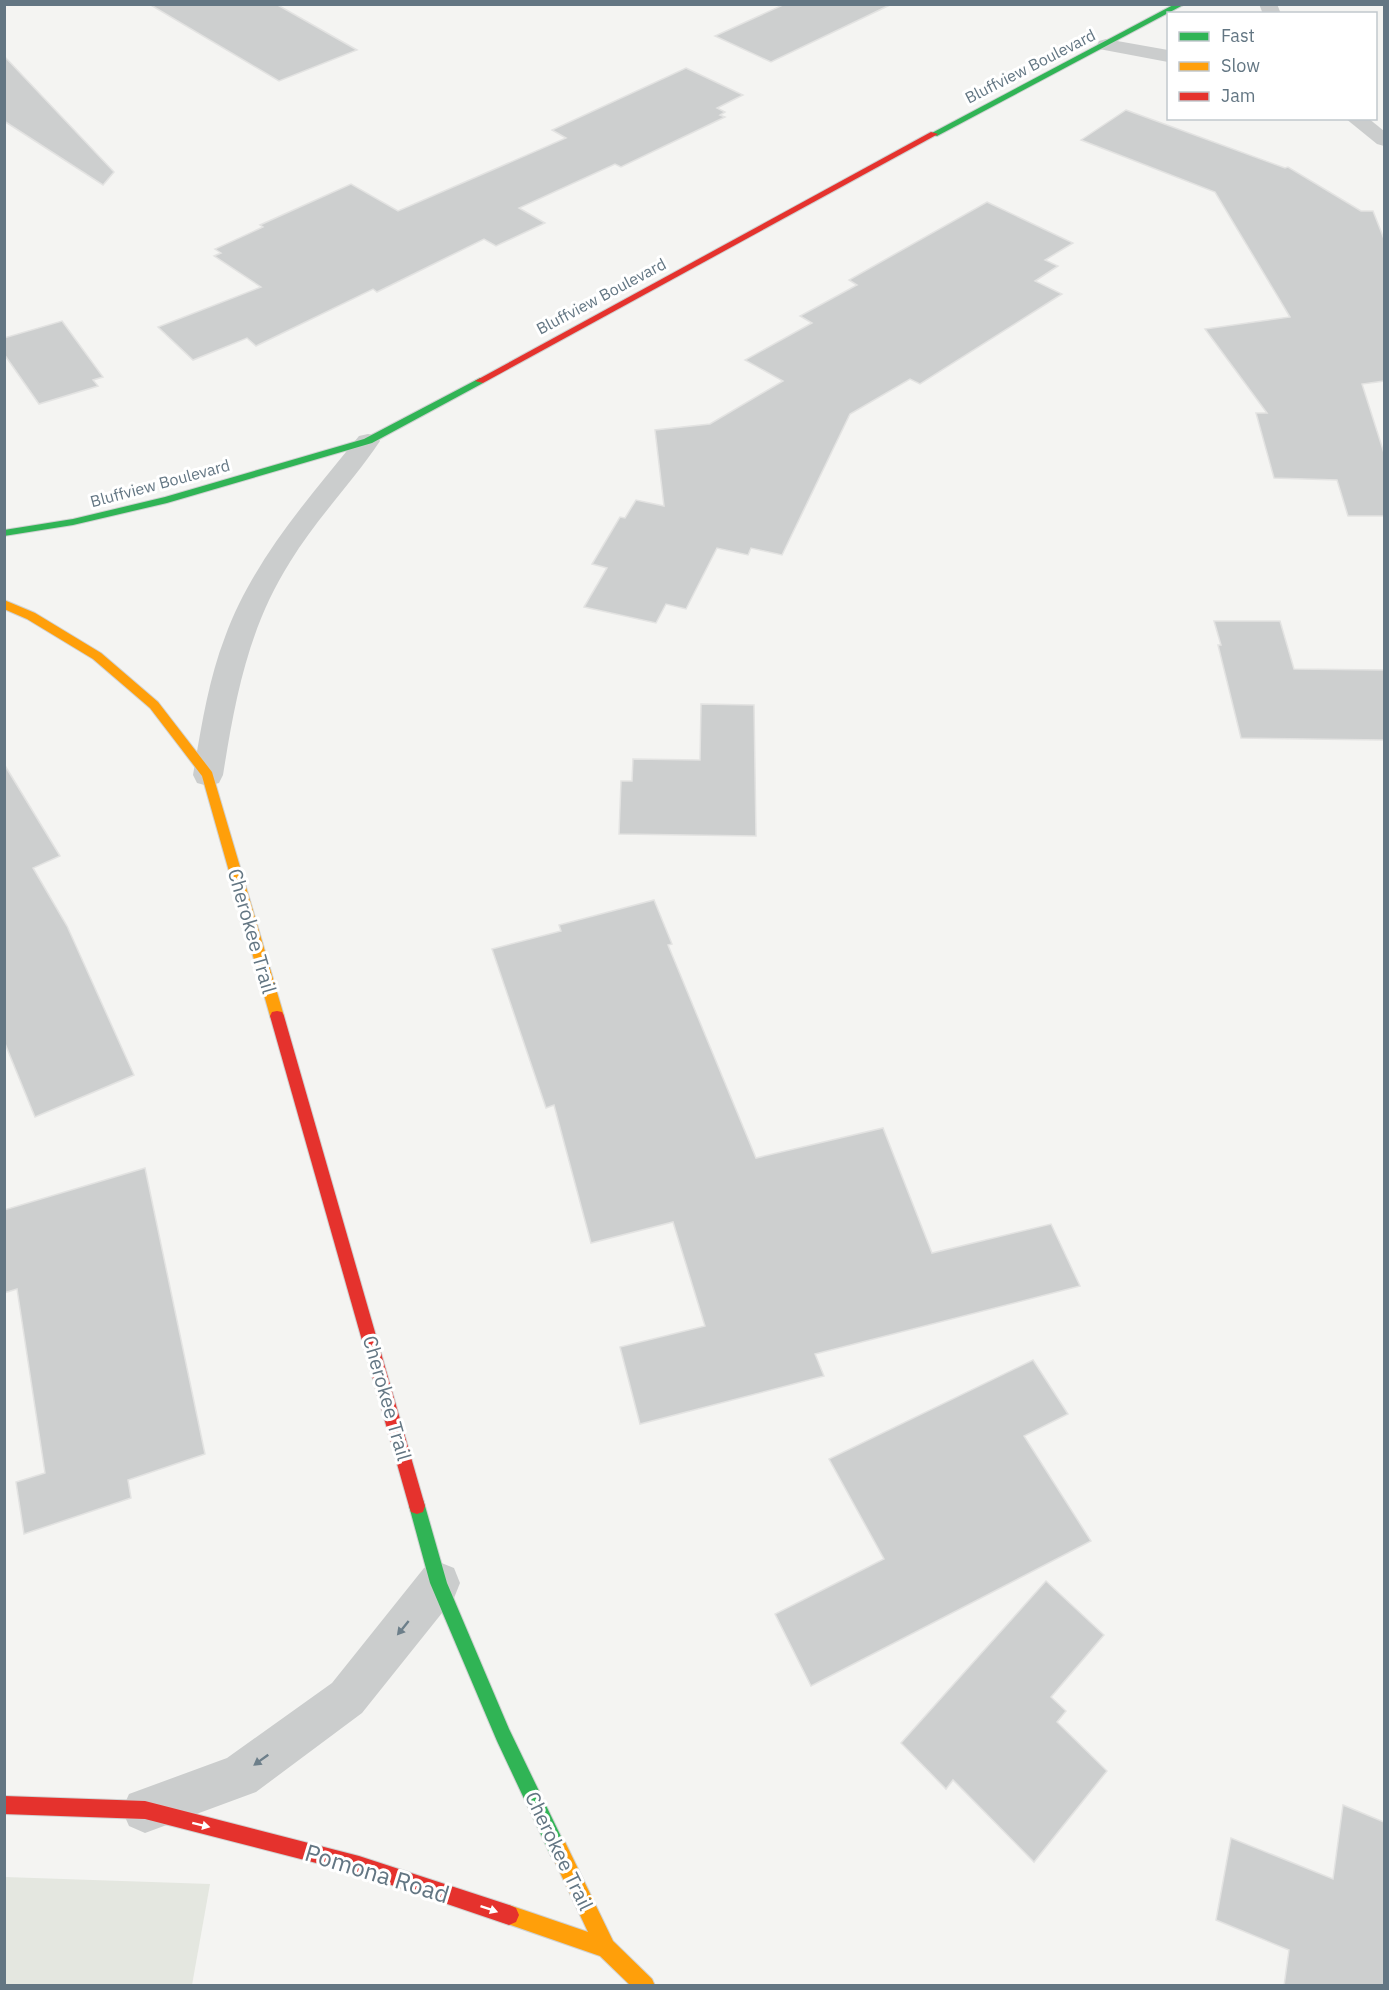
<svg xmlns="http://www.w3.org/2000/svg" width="1389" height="1990" font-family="'IBM Plex Sans',sans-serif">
<rect width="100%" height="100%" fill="#f4f4f2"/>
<polygon fill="#e4e7e0" points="5,1877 210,1884 192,1985 5,1985"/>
<g fill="#cdcfcf" stroke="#e3e3e2" stroke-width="1.5">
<polygon points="149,4 276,4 357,50 279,81"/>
<polygon points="785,4 892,4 771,62 715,36"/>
<polygon points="4,56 114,172 103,185 4,121"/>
<polygon points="686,68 743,95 717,108 725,112 720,115 725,117 621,167 615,164 519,208 545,223 496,246 484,239 377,292 373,289 256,346 247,338 193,360 158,327 261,287 214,256 221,253 215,249 263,227 260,225 351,184 398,211 566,138 552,130"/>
<polygon points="1126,110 1285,168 1288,167 1361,211 1373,211 1384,239 1384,381 1362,384 1384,453 1384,516 1348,516 1337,480 1274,478 1256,413 1267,413 1205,329 1290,317 1215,192 1081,140"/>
<polygon points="987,202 1073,243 1045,260 1058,266 1035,281 1062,294 920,384 910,379 850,414 782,555 751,548 748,555 717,548 686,609 666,604 656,623 584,607 607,568 592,564 620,517 625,518 636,500 664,506 655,430 710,424 783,381 745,360 812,323 800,316 857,285 849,280"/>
<polygon points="62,321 103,377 93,380 98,386 39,404 4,354 4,338"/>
<polygon points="1214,621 1280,621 1294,669 1384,670 1384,740 1241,738 1218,645 1221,645"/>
<polygon points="701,704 754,705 756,836 619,834 621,781 632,781 633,759 700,760"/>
<polygon points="4,764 60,856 33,868 67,926 134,1075 35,1117 4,1041"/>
<polygon points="654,900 672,944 668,945 756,1158 883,1128 932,1253 1051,1224 1080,1286 815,1354 824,1376 640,1424 620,1347 705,1326 673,1222 591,1243 554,1105 546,1108 492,949 561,931 559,925"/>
<polygon points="145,1168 205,1454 128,1480 131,1498 24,1534 16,1482 45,1473 17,1289 4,1293 4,1210"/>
<polygon points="1033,1360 1068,1414 1024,1436 1091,1541 811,1686 775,1614 884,1559 829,1459"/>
<polygon points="1046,1581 1104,1635 1051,1697 1066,1711 1057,1722 1107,1771 1034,1862 953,1780 946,1789 901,1743"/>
<polygon points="1343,1805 1384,1822 1384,1986 1284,1986 1289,1950 1216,1920 1231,1838 1333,1879"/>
</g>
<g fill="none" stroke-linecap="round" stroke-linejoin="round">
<defs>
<g id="fast">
<polygon points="1175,4 1185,4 937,136 930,134"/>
<polygon points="480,378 483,379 483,383 372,443 167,503 73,525 4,536 4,530 73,519 165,497 364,439"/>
<polygon points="417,1498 423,1500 425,1506 447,1583 509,1729 567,1849 565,1856 558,1858 551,1856 497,1741 430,1583 409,1506 411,1500"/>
</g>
<g id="slow">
<polygon points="4,600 35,613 101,653 158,702 212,772 284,1016 282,1020 272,1020 270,1016 202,776 150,708 93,659 27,619 4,609"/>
<polygon points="558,1840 565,1842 613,1941 652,1979 655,1986 631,1986 600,1956 502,1922 499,1915 502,1908 509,1905 588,1932 549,1849 551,1842"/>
</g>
<g id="jam">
<polygon points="931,132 938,134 483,383 475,381"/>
<polygon points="277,1011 282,1012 284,1016 425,1506 423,1512 417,1514 411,1512 409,1506 270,1016 272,1012"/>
<polygon points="4,1796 145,1801 359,1856 509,1905 516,1908 519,1915 516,1922 509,1925 359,1874 145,1819 4,1814"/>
</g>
</defs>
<use href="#fast" stroke="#d0d2d2" stroke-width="2"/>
<use href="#slow" stroke="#d0d2d2" stroke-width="2"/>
<use href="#jam" stroke="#d0d2d2" stroke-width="2"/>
<g fill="#cbcdcd" fill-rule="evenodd">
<polygon points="1259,4 1277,4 1281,14 1263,14"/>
<polygon points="1106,39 1168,50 1168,62 1099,49 1097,45 1099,41"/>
<polygon points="1345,118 1368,118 1384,131 1384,146 1377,144"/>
<path d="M368 434 377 436 380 441C352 483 316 519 290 562 248 628 235 700 223 775L219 783 208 786 197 783 193 775C201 729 208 681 225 637 253 560 309 498 359 436Z"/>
<polygon points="439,1562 454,1568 460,1583 454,1598 362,1713 256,1792 145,1833 129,1826 122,1810 129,1794 227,1758 332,1683 424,1568"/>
</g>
<use href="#fast" fill="#30b455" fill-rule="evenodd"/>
<use href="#slow" fill="#ff9f0a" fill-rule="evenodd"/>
<use href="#jam" fill="#e5322d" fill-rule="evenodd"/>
</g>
<defs><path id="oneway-solid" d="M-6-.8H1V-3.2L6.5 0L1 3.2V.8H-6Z" transform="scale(1.5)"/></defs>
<g fill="#6d7f8a">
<use href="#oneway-solid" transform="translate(403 1628) rotate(129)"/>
<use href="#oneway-solid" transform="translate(261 1760) rotate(144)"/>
</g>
<g fill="#fff">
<use href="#oneway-solid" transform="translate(201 1825) rotate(14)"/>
<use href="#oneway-solid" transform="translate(489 1909) rotate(19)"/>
</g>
<g text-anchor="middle" stroke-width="6" stroke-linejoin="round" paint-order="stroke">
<g font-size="16" fill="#637683" stroke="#fff">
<text transform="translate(1030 66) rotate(-27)" y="6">Bluffview Boulevard</text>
<text transform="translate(601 296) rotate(-28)" y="6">Bluffview Boulevard</text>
<text transform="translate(160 483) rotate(-15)" y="6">Bluffview Boulevard</text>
</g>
<g font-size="20" fill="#637683" stroke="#fff">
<text transform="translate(252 931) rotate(74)" y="7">Cherokee Trail</text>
<text transform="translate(387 1398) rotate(74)" y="7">Cherokee Trail</text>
<text transform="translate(559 1851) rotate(64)" y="7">Cherokee Trail</text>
</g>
<g font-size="24" fill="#637683" stroke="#fff">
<text transform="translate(377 1874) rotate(17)" y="8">Pomona Road</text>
</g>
</g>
<rect width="1389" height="1990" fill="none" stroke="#637683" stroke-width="12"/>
<rect x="1167" y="12" width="210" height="108" fill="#ffffff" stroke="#c1c8cd" stroke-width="1.5"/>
<rect x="1179" y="32" width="30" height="9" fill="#30b455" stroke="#c1c8cd" stroke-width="1.5"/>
<text x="1221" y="42" font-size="18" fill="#637683">Fast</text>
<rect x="1179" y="62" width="30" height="9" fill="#ff9f0a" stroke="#c1c8cd" stroke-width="1.5"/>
<text x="1221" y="72" font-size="18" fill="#637683">Slow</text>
<rect x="1179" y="92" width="30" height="9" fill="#e5322d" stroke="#c1c8cd" stroke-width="1.5"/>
<text x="1221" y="102" font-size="18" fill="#637683">Jam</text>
</svg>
